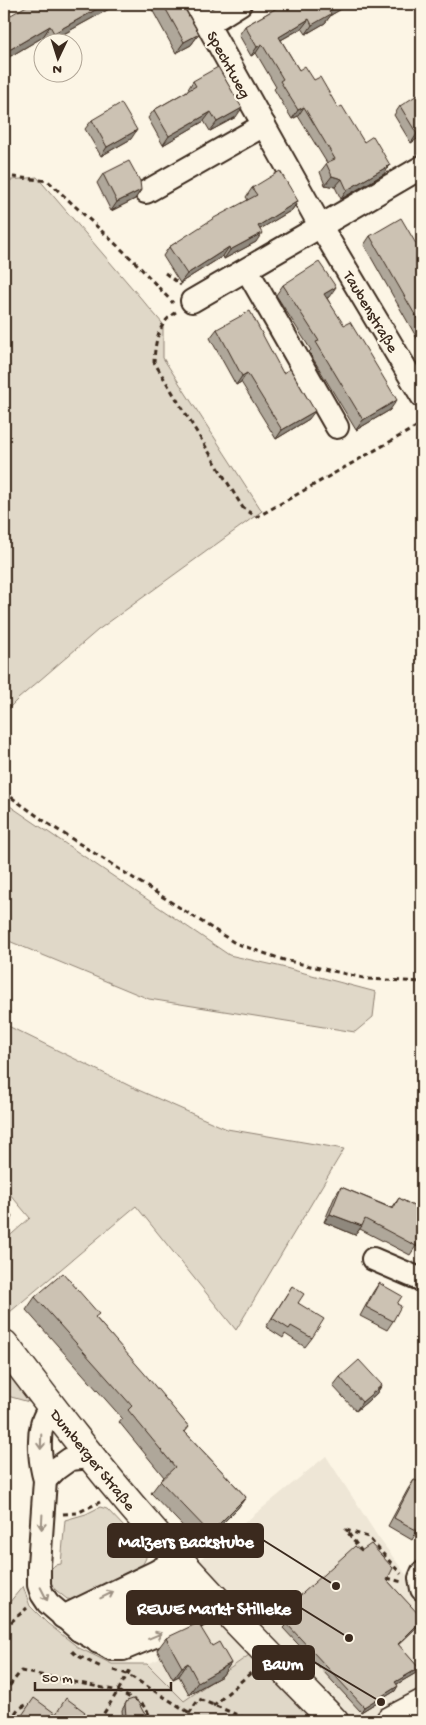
<svg xmlns="http://www.w3.org/2000/svg" width="426" height="1725" font-family="'Gochi Hand',sans-serif">
<rect width="100%" height="100%" fill="#fcf5e5"/>
<filter id="ink" filterUnits="userSpaceOnUse"><feTurbulence type="fractalNoise" baseFrequency=".02" numOctaves="2"/><feDisplacementMap in="SourceGraphic" scale="10" xChannelSelector="R" yChannelSelector="G"/><feConvolveMatrix kernelMatrix="1 2 1 2 8 2 1 2 1" color-interpolation-filters="sRGB"/></filter>
<g filter="url(#ink)">
<g fill="#eee6d6">
<polygon points="326,1456 378,1537 422,1596 422,1694 363,1721 353,1721 192,1566"/>
<polygon points="225,1613 259,1648 184,1702 147,1664 159,1659 156,1650"/>
</g>
<g fill="#e0d8c8" stroke="#8e8173">
<polygon points="37,177 163,324 163,358 262,511 98,630 18,699 4,713 4,181"/>
<polygon points="4,802 229,955 278,966 376,992 373,1017 355,1032 149,999 4,939"/>
<polygon points="4,1024 136,1089 227,1129 344,1149 236,1330 136,1206 4,1317 4,1241 30,1218 4,1187"/>
<polygon points="4,1362 29,1395 29,1402 4,1395"/>
<polygon points="100,1507 107,1509 145,1549 146,1558 143,1564 119,1576 122,1582 80,1601 67,1599 52,1587 49,1571 55,1565 61,1564 65,1520 86,1514"/>
<polygon points="23,1586 30,1606 47,1623 79,1648 112,1664 147,1664 184,1701 259,1648 330,1721 4,1721 4,1609"/>
</g>
<g fill="none" stroke-linecap="round" stroke-linejoin="round">
<defs>
<g id="minor">
<polyline points="196,4 321,227 422,396"/>
<polyline points="208,24 240,4"/>
<polyline points="146,192 264,125"/>
<polyline points="247,270 337,427"/>
<polyline points="192,301 422,167"/>
<polyline points="373,1259 422,1280"/>
<path d="M50 1406C48 1411 43 1418 42 1424 38 1441 40 1463 45 1480L39 1565V1585L42 1594 48 1603 79 1630 112 1649H123L181 1625 199 1615 215 1599"/>
<polyline points="45,1480 56,1469 70,1459 90,1457"/>
<polyline points="422,1573 420,1578 422,1589"/>
<polyline points="63,1617 156,1572 178,1559"/>
<polyline points="79,1630 173,1585 191,1573"/>
<polyline points="98,1642 186,1600 203,1586"/>
</g>
<g id="major">
<path d="M4 1344C51 1406 98 1468 150 1527 208 1594 272 1658 334 1721"/>
<polyline points="390,1721 422,1704"/>
</g>
</defs>
<use href="#minor" stroke="#3b2a1e" stroke-width="26"/>
<use href="#major" stroke="#3b2a1e" stroke-width="31"/>
<g stroke="#3b2a1e" stroke-width="3" stroke-dasharray="5 4" stroke-linecap="butt">
<polyline points="4,176 48,181 135,262 173,303"/>
<polyline points="165,273 181,285"/>
<path d="M176 312C158 323 155 342 154 362L243 508 257 517 416 427 422 428"/>
<polyline points="4,792 47,823 235,943 284,960 368,979 422,982"/>
<polyline points="63,1514 77,1513 100,1502"/>
<polyline points="362,1552 346,1530 368,1537 401,1574"/>
<polyline points="387,1578 402,1582"/>
<polyline points="4,1628 27,1608"/>
<polyline points="72,1651 76,1655 103,1668"/>
<polyline points="114,1670 127,1674 190,1713"/>
<polyline points="4,1693 21,1671 118,1691 143,1705 149,1714 158,1721"/>
<polyline points="213,1706 254,1670"/>
<polyline points="10,1721 18,1709 26,1705 31,1707"/>
<polyline points="99,1721 118,1691 131,1668"/>
<polyline points="184,1721 199,1699 252,1721"/>
</g>
<use href="#minor" stroke="#fcf5e5" stroke-width="22"/>
<use href="#major" stroke="#fcf5e5" stroke-width="28"/>
</g>
<g fill="#afa79a" stroke="#3b2a1e">
<polygon points="118,4 49,42 46,42 43,37 4,60 4,19"/>
<polygon points="149,4 182,4 199,34 191,45 176,53"/>
<polygon points="284,4 350,4 331,15 325,23 306,34 302,28 281,40 299,70 314,80 338,108 364,142 390,165 384,174 341,199 335,187 325,185 320,172 327,163 298,116 292,119 274,89 276,87 256,53 251,56 239,35 245,26"/>
<polygon points="193,81 236,117 210,131 204,121 163,145 148,118 154,110 187,91"/>
<polygon points="400,106 422,136 411,143 394,115"/>
<polygon points="92,120 131,139 101,156 85,129"/>
<polygon points="103,174 141,190 135,199 111,211 97,183"/>
<polygon points="252,188 298,201 292,210 260,229 256,242 224,259 223,256 180,283 163,256 169,247 248,200 246,197"/>
<polygon points="370,236 422,254 422,347 364,245"/>
<polygon points="283,285 329,297 327,298 390,410 356,430 309,352 311,350 276,295"/>
<polygon points="217,329 283,373 309,419 276,439 241,382 236,385 210,338"/>
<polygon points="341,1187 392,1208 399,1198 422,1211 422,1250 416,1246 410,1255 360,1229 355,1235 324,1222 335,1196"/>
<polygon points="379,1283 397,1304 393,1321 387,1330 360,1316 373,1292"/>
<polygon points="292,1286 312,1338 305,1347 285,1334 283,1338 266,1327"/>
<polygon points="35,1297 96,1318 189,1427 185,1432 246,1497 237,1509 201,1545 151,1493 160,1481 164,1477 119,1422 122,1418 26,1310"/>
<polygon points="422,1315 422,1334 414,1330"/>
<polygon points="340,1377 382,1385 376,1394 356,1411 333,1386"/>
<polygon points="414,1480 421,1483 422,1480 422,1522 412,1540 388,1526 408,1489"/>
<polygon points="387,1580 422,1620 420,1624 398,1645 419,1668 416,1673 397,1684 395,1691 361,1712 283,1628 297,1614 289,1607 293,1602"/>
<polygon points="166,1638 212,1646 231,1663 222,1676 189,1694 179,1676 173,1679 157,1650"/>
<polygon points="127,1701 144,1713 123,1721 122,1710"/>
</g>
<g fill="#8f887d" stroke="#3b2a1e">
<polygon points="106,4 118,4 49,42 48,42 54,33"/>
<polygon points="341,4 350,4 331,15 325,23 306,34 312,25 329,11"/>
<polygon points="309,19 302,28 272,45 279,37"/>
<polygon points="50,26 43,37 4,60 4,53"/>
<polygon points="199,34 191,45 176,53 184,42"/>
<polygon points="262,44 256,53 251,56 257,47"/>
<polygon points="304,107 298,116 292,119 298,110"/>
<polygon points="242,108 236,117 210,131 217,122"/>
<polygon points="211,112 204,121 163,145 169,136"/>
<polygon points="137,130 131,139 101,156 107,147"/>
<polygon points="422,131 422,136 411,143 417,134"/>
<polygon points="390,165 384,174 341,199 347,190"/>
<polygon points="332,176 342,179 335,187 325,185"/>
<polygon points="141,190 135,199 111,211 117,202"/>
<polygon points="298,201 292,210 252,234 258,226"/>
<polygon points="262,233 256,242 224,259 230,250"/>
<polygon points="229,247 223,256 180,283 187,274"/>
<polygon points="336,287 329,297 317,304 324,294"/>
<polygon points="247,373 241,382 236,385 242,376"/>
<polygon points="397,400 390,410 356,430 363,420"/>
<polygon points="315,411 309,419 276,439 282,430"/>
<polygon points="330,1214 362,1226 355,1235 324,1222"/>
<polygon points="13,1217 10,1222 4,1226 4,1224"/>
<polygon points="382,1385 376,1394 356,1411 362,1402"/>
<polygon points="246,1497 237,1509 201,1545 210,1533"/>
<polygon points="422,1620 420,1624 394,1649 398,1644"/>
<polygon points="188,1663 179,1676 173,1679 182,1667"/>
<polygon points="231,1663 222,1676 189,1694 198,1682"/>
<polygon points="419,1668 416,1673 392,1687 395,1682"/>
<polygon points="398,1686 395,1691 361,1712 364,1707"/>
</g>
<g fill="#ccc2b3" stroke="#3b2a1e">
<polygon points="30,4 106,4 54,33 50,26 4,53 4,19"/>
<polygon points="163,4 182,4 199,34 184,42"/>
<polygon points="284,4 341,4 329,11 331,14 312,25 309,19 279,37 299,70 305,66 314,80 320,77 338,108 342,106 364,142 373,136 390,165 347,190 342,179 332,176 326,163 335,159 304,107 298,110 280,81 283,79 262,44 257,47 245,26"/>
<polygon points="218,67 242,108 217,122 211,112 169,136 154,110 196,86 193,81"/>
<polygon points="422,92 422,131 417,134 400,106"/>
<polygon points="121,103 137,130 107,147 92,120"/>
<polygon points="129,161 140,181 141,190 117,202 103,174"/>
<polygon points="280,171 298,201 258,226 262,233 230,250 229,247 187,274 169,247 214,218 257,195 252,188"/>
<polygon points="401,218 422,254 422,327 370,236"/>
<polygon points="319,262 336,287 324,294 344,325 350,322 397,400 363,420 316,342 319,341 283,285"/>
<polygon points="250,311 283,373 290,369 315,411 282,430 247,373 242,376 217,329"/>
<polygon points="341,1187 393,1209 399,1198 422,1211 422,1237 421,1237 416,1246 365,1219 362,1226 330,1214"/>
<polygon points="4,1206 13,1217 4,1224"/>
<polygon points="63,1273 99,1314 95,1317 144,1373 189,1427 184,1431 246,1497 210,1533 160,1481 175,1467 128,1410 132,1406 35,1297"/>
<polygon points="379,1283 402,1296 397,1304 401,1306 393,1321 366,1307"/>
<polygon points="292,1286 304,1294 298,1303 324,1319 312,1338 291,1326 289,1329 272,1318"/>
<polygon points="359,1360 382,1385 362,1402 340,1377"/>
<polygon points="414,1480 422,1483 422,1482 422,1522 418,1531 394,1518"/>
<polygon points="371,1544 393,1568 387,1580 422,1618 422,1620 398,1644 419,1668 395,1682 398,1686 364,1707 287,1624 301,1611 293,1602 355,1546 361,1551"/>
<polygon points="198,1623 212,1646 219,1642 231,1663 198,1682 188,1663 182,1667 166,1638"/>
<polygon points="34,1698 56,1714 66,1698 85,1712 79,1721 18,1721"/>
<polygon points="133,1699 138,1702 144,1713 153,1718 150,1721 122,1721 126,1716 125,1705 127,1701"/>
<polygon points="422,1717 422,1721 414,1721"/>
</g>
<defs><path id="oneway-shaft" d="M-6 0H5M1.5-3L5.5 0L1.5 3" fill="none" stroke-width="1.6" stroke-linecap="round" stroke-linejoin="round" transform="scale(1.25)"/></defs>
<g stroke="#9c9082">
<use href="#oneway-shaft" transform="translate(41 1442) rotate(92)"/>
<use href="#oneway-shaft" transform="translate(42 1522) rotate(93)"/>
<use href="#oneway-shaft" transform="translate(44 1594) rotate(63)"/>
<use href="#oneway-shaft" transform="translate(107 1595) rotate(-26)"/>
<use href="#oneway-shaft" transform="translate(155 1636) rotate(-23)"/>
</g>
</g>
<g text-anchor="middle" stroke-width="4.5" stroke-linejoin="round" paint-order="stroke">
<g font-size="16" fill="#3b2a1e" stroke="#fcf5e5">
<text transform="translate(230 64) rotate(61)" y="6">Spechtweg</text>
<text transform="translate(372 311) rotate(59)" y="6">Taubenstraße</text>
<text transform="translate(94 1459) rotate(51)" y="6">Dumberger Straße</text>
</g>
</g>
<path fill="none" stroke="#3b2a1e" stroke-width="2" d="M336 1586L263 1540M349 1638L301 1608M381 1702L314 1662"/>
<g fill="#3b2a1e" stroke="#fcf5e5" stroke-width="2">
<circle cx="336" cy="1586" r="5"/>
<circle cx="349" cy="1638" r="5"/>
<circle cx="381" cy="1702" r="5"/>
</g>
<g fill="#3b2a1e" stroke="#3b2a1e" stroke-width="2">
<rect x="108" y="1524" width="155" height="33" rx="5"/>
<rect x="127" y="1591" width="174" height="33" rx="5"/>
<rect x="253" y="1646" width="61" height="33" rx="5"/>
</g>
<g font-size="18" text-anchor="middle" font-weight="bold" fill="#fff">
<text x="186" y="1547">Malzers Backstube</text>
<text x="214" y="1614">REWE Markt Stilleke</text>
<text x="283" y="1669">Baum</text>
</g>
<rect width="426" height="1725" fill="none" stroke="#fcf5e5" stroke-width="20"/>
<rect x="10" y="10" width="406" height="1705" fill="none" stroke="#3b2a1e" stroke-width="2" filter="url(#ink)"/>
<g transform="translate(58 58) rotate(184)"><circle r="24" fill="#fcf5e5" stroke="#afa495"/>
<path d="M0-4L9 19L0 12L-9 19Z" fill="#3b2a1e"/>
<text y="-8" font-size="14" font-weight="bold" text-anchor="middle" fill="#3b2a1e">N</text>
</g>
<path d="M35 1682v8h136v-8" fill="none" stroke="#3b2a1e" stroke-width="2.5"/>
<text x="42" y="1682" font-size="15" fill="#3b2a1e" stroke="#fcf5e5" stroke-width="4" paint-order="stroke">50 m</text>
</svg>
